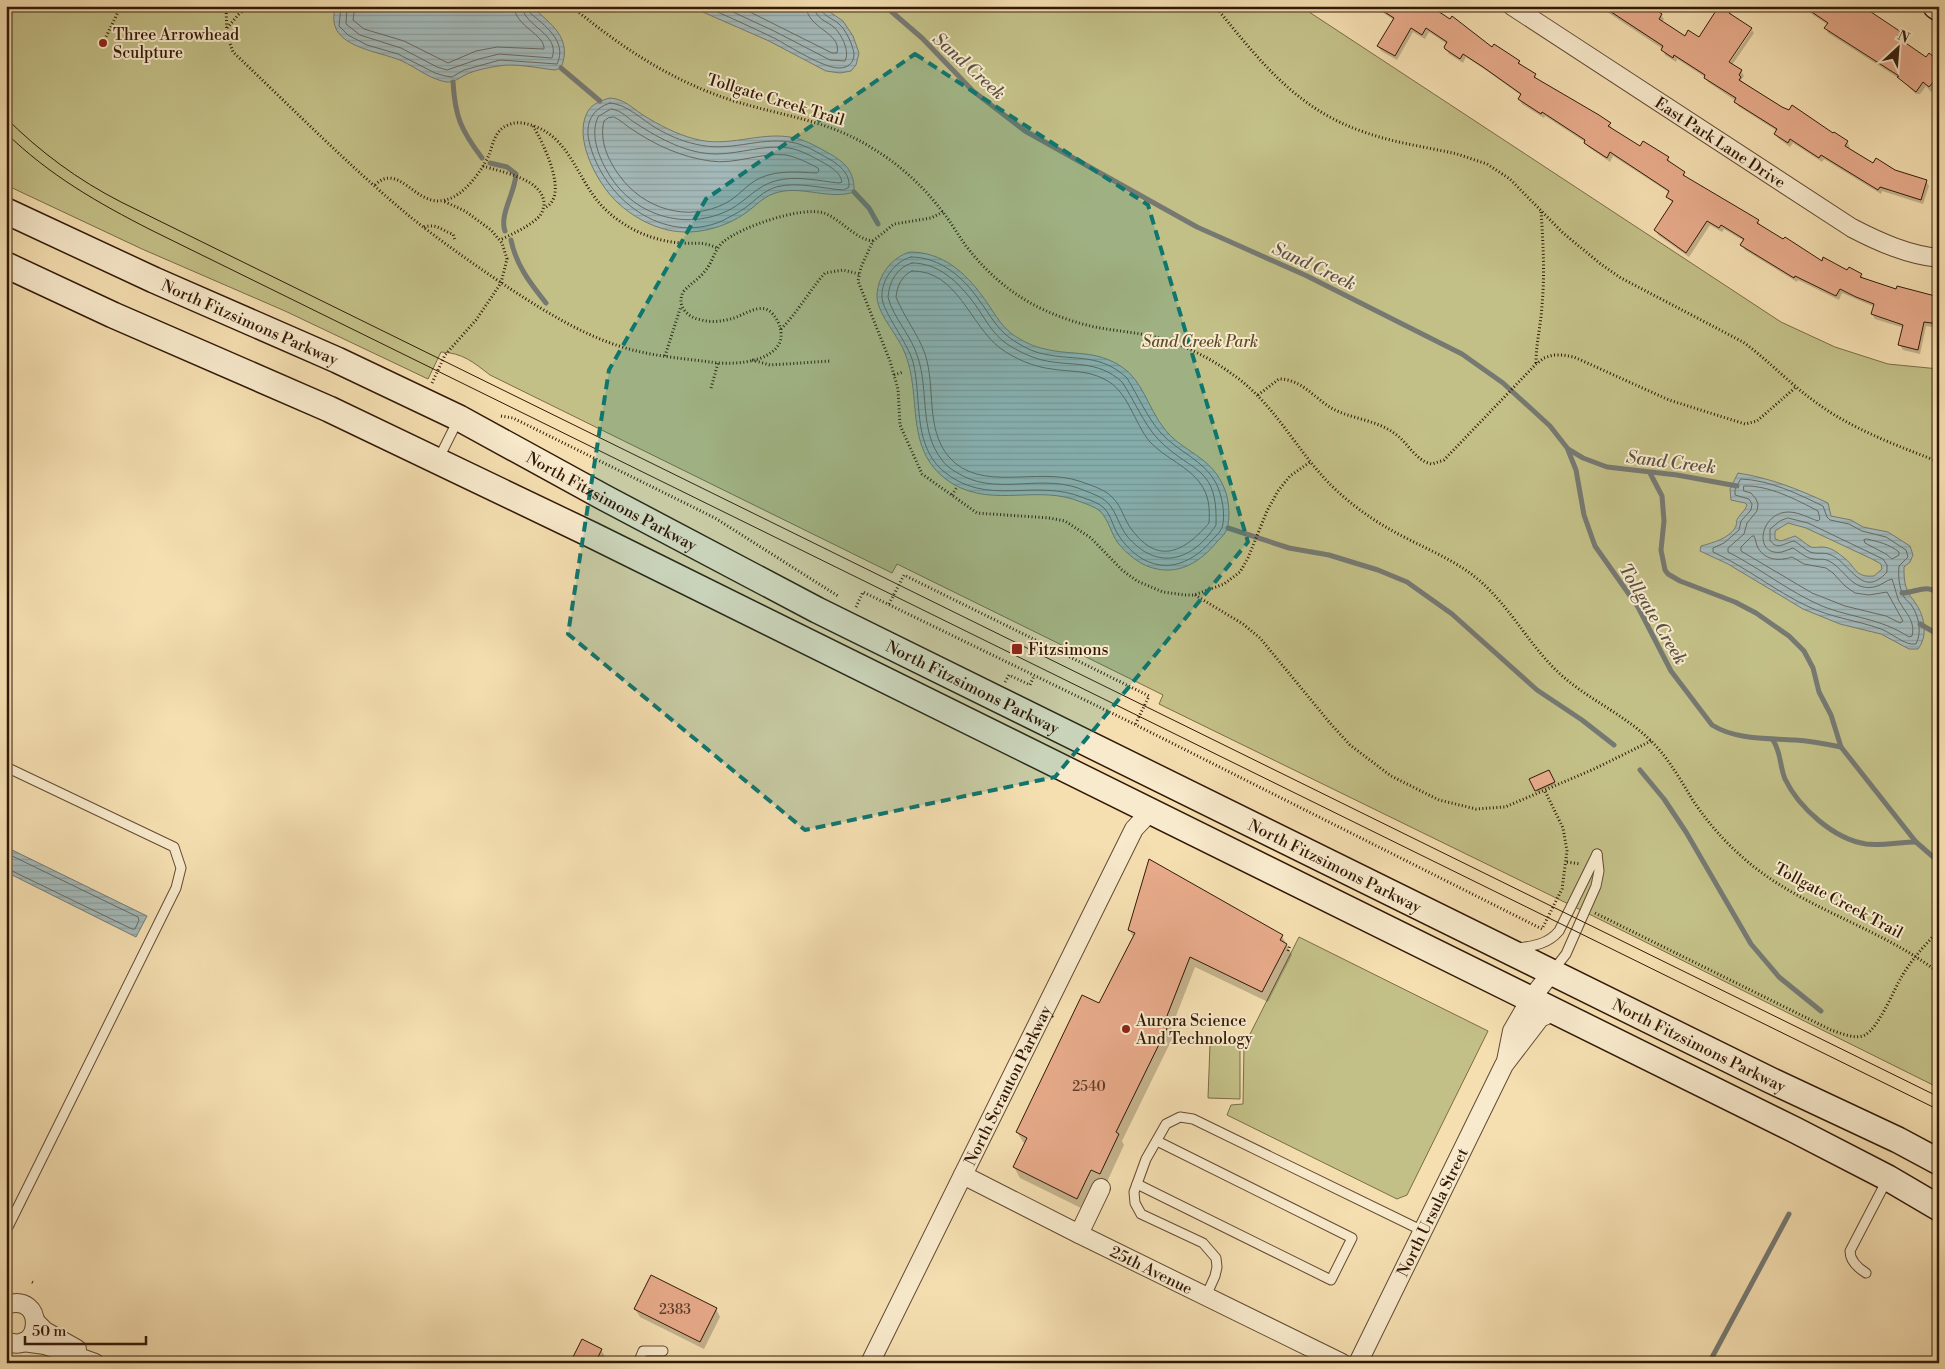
<svg xmlns="http://www.w3.org/2000/svg" width="1945" height="1369" font-family="'Libre Bodoni',serif">
<defs>
<pattern id="water-rules" width="6" height="5" patternUnits="userSpaceOnUse" patternTransform="scale(1.25)"><rect width="6" height="5" fill="#a3b9b9"/><path d="M0 2.5h6" fill="none" stroke="#8d9e9e"/></pattern>
</defs>
<rect width="100%" height="100%" fill="#f5dfb1"/>
<filter id="stains"><feTurbulence type="fractalNoise" baseFrequency=".004" numOctaves="4"/><feColorMatrix values="0 0 0 0 .2 0 0 0 0 .09 0 0 0 0 .02 0 0 0 .5 -.17"/></filter>
<radialGradient id="worn" r=".72"><stop offset=".6" stop-color="#630" stop-opacity="0"/><stop offset="1" stop-color="#630" stop-opacity=".3"/></radialGradient>
<g fill="#c3c087" stroke="#7a6c47">
<path d="M6 6H1300L1781 322 1835 347 1888 364 1939 369V1088L1593 916 1159 704 1163 695 1145 686 897 564 892 573 490 375C473 362 463 353 441 352L428 379 285 311 142 249 6 185Z"/>
<polygon points="1299,937 1488,1031 1407,1195 1397,1199 1227,1115 1231,1105 1243,1104 1244,1046"/>
<polygon points="1210,1044 1240,1044 1240,1099 1208,1098"/>
</g>
<g fill="url(#water-rules)" stroke="#767972" fill-rule="evenodd">
<path d="M336 6H531C551 24 573 38 561 68L555 70C537 68 516 63 498 66 487 68 475 70 465 75 459 78 455 82 447 82 431 80 417 68 402 61 377 50 322 47 336 6Z"/>
<polygon points="689,6 821,6 843,21 853,36 859,53 856,65 851,71 840,73 826,71 769,41"/>
<path d="M610 98C624 99 631 107 643 115 659 125 676 134 695 139 727 148 758 132 790 137 805 139 819 148 832 155 847 164 855 174 854 192 830 200 803 186 779 192 765 195 758 204 747 212 725 228 695 236 668 230 650 226 632 216 618 203 598 185 572 138 588 111 592 104 602 100 610 98Z"/>
<path d="M910 252C942 252 965 272 983 297 993 310 999 324 1012 334 1022 341 1034 347 1045 349 1073 356 1095 349 1122 367 1142 380 1149 409 1163 427 1182 453 1212 455 1225 490 1229 500 1231 521 1226 531 1224 536 1219 539 1216 543 1201 561 1181 574 1157 569 1141 566 1128 555 1118 543 1111 534 1109 520 1100 511 1095 507 1087 504 1081 502 1038 484 995 508 953 484 901 452 924 397 904 351 897 334 876 312 877 295 878 275 892 257 910 252Z"/>
<path d="M1738 473C1770 478 1798 489 1828 503L1831 516 1851 520 1863 527 1888 532 1910 546 1913 555 1910 562 1904 567C1904 576 1904 585 1909 594 1911 598 1914 600 1916 604 1925 617 1928 636 1918 649H1909L1881 634 1840 624 1803 609 1728 564 1700 551 1701 546C1712 543 1731 538 1736 526 1738 518 1734 524 1738 518 1741 513 1745 511 1747 505L1745 503 1731 500 1730 489ZM1788 523 1806 528 1872 559 1881 564 1882 569 1874 576C1854 578 1856 566 1843 557 1837 552 1830 547 1822 547 1818 547 1815 548 1811 547 1805 544 1801 539 1795 536L1781 541 1775 539V531Z"/>
<polygon points="6,847 147,916 136,937 6,872"/>
</g>
<g fill="#0003">
<polygon points="1427,6 1493,48 1519,61 1522,67 1535,75 1537,80 1610,124 1612,129 1640,148 1668,158 1670,163 1684,173 1686,178 1758,221 1761,227 1822,262 1861,275 1864,279 1897,291 1939,298 1939,328 1926,326 1920,354 1903,350 1900,345 1904,328 1875,319 1872,314 1875,307 1842,293 1839,300 1798,280 1797,282 1745,250 1742,245 1744,241 1724,229 1722,232 1710,225 1689,257 1658,235 1656,230 1673,203 1667,197 1670,193 1613,156 1610,162 1588,147 1585,142 1545,116 1544,118 1522,104 1519,99 1522,96 1487,71 1466,57 1463,63 1449,54 1445,47 1447,44 1429,32 1425,39 1413,32 1397,60 1381,51 1378,46 1394,20 1373,6"/>
<polygon points="1598,6 1649,6 1661,15 1664,19 1662,22 1685,37 1699,39 1720,6 1730,12 1732,16 1724,66 1726,68 1752,30 1754,33 1732,65 1741,71 1744,76 1741,80 1743,82 1781,108 1834,135 1834,134 1847,142 1850,147 1848,150 1873,165 1926,181 1929,186 1923,204 1882,191 1881,194 1824,159 1822,162 1793,143 1790,147 1778,138 1775,134 1777,131 1738,106 1736,101 1708,82 1705,77 1677,59 1676,62 1665,55 1663,49"/>
<polygon points="1800,6 1859,6 1900,33 1903,38 1900,41 1926,59 1939,62 1939,83 1931,92 1926,86 1920,94 1916,94 1900,79 1828,33 1826,28 1828,25"/>
<polygon points="1549,772 1555,784 1537,792 1531,779"/>
<polygon points="1129,930 1282,936 1292,955 1268,1002 1195,967 1171,1029 1174,1035 1122,1141 1124,1145 1106,1184 1097,1179 1083,1209 1020,1178 1014,1167 1026,1144 1023,1142 1017,1132 1100,1005 1134,938"/>
<polygon points="635,1309 716,1309 720,1317 704,1349 640,1317"/>
<polygon points="601,1350 606,1358 603,1363 571,1363"/>
</g>
<g fill="none" stroke-linecap="round" stroke-linejoin="round">
<g stroke="#6a6960" stroke-width="1">
<path d="M341 6 339 26 348 35 367 45 398 54 435 73 445 76 452 77 464 70 500 60 557 64C568 41 544 25 529 12L528 6"/>
<path d="M347 6 346 24 360 35 401 48 437 67 447 70 479 59 499 54 552 58C561 34 523 26 522 6"/>
<path d="M355 6 353 20 364 29 404 41 448 63 476 51 497 47 544 49C545 34 515 27 514 6"/>
<path d="M704 6C727 16 751 27 774 38 789 46 823 68 839 68 848 68 854 63 854 54 853 45 846 30 839 24 833 18 821 16 820 6"/>
<path d="M720 6 774 31 830 60 845 61C850 51 842 36 835 28 827 21 815 19 814 6"/>
<path d="M738 6 832 53H837C842 32 807 29 806 6"/>
<path d="M610 103C627 104 642 120 656 128 668 135 681 141 695 144 729 153 758 137 790 142 805 144 818 153 831 160 842 167 850 175 849 187L844 190C823 189 798 181 776 187 763 191 756 200 745 208 738 213 729 217 722 221 663 246 602 198 589 141 585 123 592 109 610 103Z"/>
<path d="M611 109C622 110 628 119 637 124 660 139 688 154 716 154 740 154 765 144 789 148 801 150 813 157 824 163 832 168 840 172 842 182L839 183C819 181 795 175 775 181 757 186 747 200 731 209 686 233 631 215 607 171 598 155 590 134 598 117Z"/>
<path d="M614 117C621 120 626 126 633 130 657 146 682 157 710 161 735 165 761 152 786 155 797 157 808 163 818 168L819 171 817 173C797 172 778 170 760 178 747 184 739 196 726 203 688 223 643 209 619 175 608 160 599 140 604 121L608 118Z"/>
<path d="M911 257C940 257 963 277 979 300 989 313 996 328 1010 338 1020 345 1032 352 1044 354 1076 361 1100 353 1127 378 1137 394 1148 419 1161 433 1178 452 1204 460 1216 483 1222 495 1226 515 1222 528 1220 532 1216 536 1212 540 1197 558 1174 572 1149 562 1136 557 1123 544 1116 531 1112 523 1110 514 1104 508 1099 503 1090 500 1084 498 1034 477 987 509 942 470 912 443 922 396 913 362 908 343 882 311 882 297 881 280 895 261 911 257Z"/>
<path d="M912 263C939 263 958 282 974 303 985 318 992 334 1007 344 1018 351 1030 357 1042 360 1071 367 1097 359 1122 382 1133 398 1144 424 1157 438 1191 474 1218 464 1216 525 1193 561 1157 572 1127 536 1119 526 1117 513 1108 503 1101 496 1088 492 1078 488 1037 474 994 497 956 472 951 469 945 465 942 460 919 431 929 391 918 358 912 336 893 318 888 297 889 282 897 267 912 263Z"/>
<path d="M912 271C957 270 970 325 1000 348 1015 359 1034 367 1052 369 1070 372 1087 370 1104 379 1128 390 1134 423 1150 442 1164 457 1190 468 1200 483 1209 495 1210 508 1209 523 1185 551 1159 566 1132 530 1124 520 1122 507 1113 498 1105 489 1090 485 1079 481 1037 467 980 493 949 457 925 429 936 387 925 354 918 334 904 317 896 297 897 286 902 275 912 271Z"/>
<path d="M1741 479C1770 480 1798 494 1823 506L1827 517 1830 520 1849 524 1862 531 1886 537 1906 550 1908 557 1899 566C1898 577 1899 587 1904 597 1906 600 1910 603 1912 606 1919 617 1922 632 1916 644 1905 646 1892 633 1881 629 1856 620 1832 618 1807 606 1775 591 1746 567 1713 552V548L1724 543 1739 530 1741 521 1751 510 1752 504 1749 499 1735 495V490Z"/>
<path d="M1744 486C1769 485 1797 500 1818 511L1820 519 1818 521C1809 518 1799 512 1788 512 1759 513 1753 557 1782 552 1786 551 1789 549 1793 548 1800 552 1805 558 1814 559 1820 560 1823 558 1829 561 1846 570 1851 591 1874 587 1881 586 1886 580 1892 579 1894 585 1896 592 1898 599 1904 612 1916 620 1912 636L1909 637C1880 618 1852 618 1822 606 1789 592 1760 568 1728 552V548L1744 534 1747 523 1757 511 1758 504 1756 499 1751 493 1744 491Z"/>
<path d="M1788 518 1808 523 1883 559 1887 565V572C1863 599 1851 565 1833 556 1825 551 1818 555 1810 552 1804 549 1800 544 1794 541 1784 543 1777 551 1770 540V529L1780 521Z"/>
<path d="M1754 536C1756 540 1756 544 1758 548 1766 561 1780 561 1792 557L1804 564 1826 568 1833 573 1845 586 1855 593 1869 595 1887 592 1903 621 1900 623 1886 616 1845 606 1812 593 1741 551V547L1751 537Z"/>
<path d="M1867 539C1879 542 1889 544 1899 552V555L1892 559 1886 554 1865 543 1864 540Z"/>
<polyline points="6,853 138,917 139,920 135,929 132,929 6,868"/>
</g>
<g stroke="#767972" stroke-width="5">
<polyline points="885,6 922,38 973,91 1025,131 1197,227 1307,276 1462,354 1503,383 1550,426 1568,449 1583,458 1607,467 1677,475 1737,486"/>
<polyline points="289,7 335,9"/>
<polyline points="561,68 600,101"/>
<path d="M453 82C455 117 461 130 482 158"/>
<path d="M490 163 507 167 516 174C515 193 499 215 505 231"/>
<polyline points="854,192 869,208 878,224"/>
<path d="M511 240C516 265 530 283 546 303"/>
<path d="M1568 450 1576 470 1584 515 1595 546 1638 607 1671 671 1712 725C1736 740 1768 738 1795 740 1810 741 1826 744 1841 747"/>
<polyline points="1650,473 1662,496 1664,521 1661,550 1665,570 1668,574 1680,581 1735,602 1756,613 1789,636 1804,651 1813,668 1819,692 1831,715 1841,747 1916,842 1939,862"/>
<polyline points="1228,528 1289,548 1329,555 1355,563 1378,570 1407,582 1452,614 1537,690 1582,720 1614,745"/>
<path d="M1902 593C1915 593 1929 582 1939 595"/>
<polyline points="1920,624 1939,635"/>
<path d="M1773 740C1782 755 1779 764 1785 779 1799 808 1834 839 1866 844 1882 846 1900 842 1916 842"/>
<polyline points="1640,770 1664,799 1686,832 1751,944 1779,977 1821,1011"/>
<polyline points="1709,1363 1789,1214"/>
</g>
</g>
<g fill="#e8ab8b" stroke="#321907">
<polygon points="1375,6 1430,6 1450,19 1452,16 1492,47 1494,44 1520,61 1518,63 1536,74 1534,77 1599,115 1611,123 1608,126 1640,146 1643,141 1669,157 1667,160 1685,172 1683,175 1759,220 1757,223 1783,239 1785,237 1822,261 1823,257 1847,270 1849,267 1862,274 1860,277 1896,289 1897,286 1939,297 1939,324 1924,322 1918,350 1898,345 1903,325 1871,314 1874,304 1856,297 1840,289 1836,296 1795,276 1794,278 1740,245 1744,239 1721,225 1719,228 1707,221 1686,253 1654,230 1673,201 1666,197 1669,191 1610,152 1607,158 1584,143 1585,140 1542,112 1541,114 1518,99 1521,94 1483,67 1463,54 1460,59 1445,49 1444,47 1447,42 1426,28 1422,35 1411,28 1395,56 1377,46 1394,18"/>
<polygon points="1602,6 1651,6 1662,14 1659,19 1685,36 1688,30 1699,37 1719,6 1734,6 1729,13 1752,28 1729,62 1742,70 1739,75 1741,77 1739,80 1782,107 1789,110 1792,105 1833,133 1834,132 1848,141 1845,146 1873,163 1876,158 1895,170 1927,180 1921,200 1880,187 1878,190 1821,155 1819,158 1790,139 1788,143 1774,134 1777,129 1734,102 1736,98 1704,78 1705,75 1674,55 1673,58 1661,50 1663,46"/>
<polygon points="1803,6 1862,6 1901,32 1897,37 1926,57 1929,53 1939,61 1939,75 1929,87 1923,82 1916,92 1897,77 1899,76 1824,28 1828,23"/>
<polygon points="1549,770 1555,782 1535,791 1529,779"/>
<polygon points="1149,859 1283,935 1280,940 1287,944 1262,992 1190,957 1165,1021 1169,1024 1116,1132 1119,1134 1100,1174 1091,1170 1077,1199 1013,1167 1027,1138 1016,1132 1082,995 1099,1003 1135,933 1128,930"/>
<polygon points="651,1275 717,1308 700,1342 634,1309"/>
<polygon points="582,1339 602,1349 595,1363 570,1363"/>
</g>
<g fill="none" stroke-linecap="round" stroke-linejoin="round">
<defs>
<g id="lane">
<polyline points="438,460 458,420"/>
<polyline points="6,767 174,847 181,868 176,888 6,1231"/>
<path d="M1518 948C1534 946 1548 944 1559 931L1597 854"/>
<polyline points="1552,972 1566,954 1596,886 1599,871 1597,854"/>
<polyline points="1137,1184 1331,1280 1352,1238 1157,1141"/>
<path d="M1866 1273C1858 1268 1850 1261 1850 1251L1888 1178"/>
<polyline points="1206,1296 1215,1276 1217,1267 1216,1258 1203,1243 1141,1214 1135,1203 1134,1192 1146,1159 1166,1124 1180,1117 1193,1119 1423,1231"/>
<polyline points="638,1363 643,1351 663,1351"/>
</g>
<g id="street">
<path id="s1" d="M1512 6 1852 228C1879 242 1908 255 1939 258"/>
<polyline points="1506,1061 1512,1031 1530,1000 1552,972"/>
<path id="s2" d="M963 1175 1079 1234 1342 1363"/>
<polyline points="1079,1234 1101,1188"/>
<path d="M6 1305C46 1291 43 1357 6 1341"/>
<polyline points="36,1322 45,1331 77,1349"/>
<polyline points="23,1342 45,1345 95,1363"/>
<path id="s3" d="M870 1363 1134 829 1151 811"/>
<path id="s4" d="M1358 1363 1504 1065 1540 1018 1555 1011"/>
</g>
<g id="secondary">
<polyline points="1936,6 1939,8"/>
<path id="s5" d="M6 211 154 280 337 360 459 418 605 498 817 610 1770 1080 1898 1140 1939 1162"/>
<polyline points="6,265 113,315 329,409 592,535 1795,1130 1888,1178 1939,1208"/>
</g>
</defs>
<use href="#lane" stroke="#634a32" stroke-width="11"/>
<use href="#street" stroke="#634a32" stroke-width="20"/>
<use href="#secondary" stroke="#321907" stroke-width="28"/>
<g stroke="#321907" stroke-width="3" stroke-dasharray="1 2.5" stroke-linecap="butt">
<path d="M226 6 227 35 233 52C291 107 347 164 408 215 439 240 472 263 506 286 541 309 579 333 619 346 649 356 680 358 710 362 730 365 770 364 780 342 782 335 781 328 778 322 766 298 751 312 734 318 724 321 712 323 702 320 695 319 689 316 685 311 680 305 680 299 683 292 690 284 699 279 705 271 713 262 714 250 723 242 741 227 801 206 824 213 842 220 855 239 873 241"/>
<path d="M571 6C621 47 671 81 734 101 782 116 828 120 872 148 899 164 923 186 942 211 951 222 958 235 966 246 986 272 1010 293 1038 307 1056 316 1076 323 1095 327 1115 331 1135 332 1155 337 1182 344 1209 357 1232 374 1276 404 1297 453 1335 489 1356 509 1380 525 1406 538 1431 551 1458 562 1480 581 1511 608 1529 645 1559 673 1588 700 1627 715 1655 745 1671 762 1682 783 1694 802 1707 821 1722 839 1739 854 1797 908 1877 925 1939 973"/>
<path d="M1215 6C1259 60 1296 109 1364 132 1394 143 1427 147 1457 154L1487 164 1510 179 1563 233 1602 265 1621 278 1743 342C1768 360 1789 383 1814 401 1851 429 1896 445 1939 462"/>
<polyline points="227,28 239,14 249,6"/>
<polyline points="103,43 121,6"/>
<path d="M533 126C542 141 571 197 544 208"/>
<path d="M483 166C501 172 545 179 544 205 543 212 540 217 534 221 524 229 512 234 500 240"/>
<path d="M375 185C399 161 416 208 445 200 464 196 481 172 489 155 493 144 495 130 508 125 517 121 525 123 534 126 572 139 578 184 606 210 626 229 653 241 681 243 695 244 703 241 717 248"/>
<polyline points="943,212 931,218 894,224 873,241 861,267 858,281 890,361 898,389 900,425 922,474 977,513 1049,518 1065,521 1091,538 1122,570 1137,581 1163,592 1185,595 1194,595 1224,584 1240,572 1248,558 1267,511 1278,491 1290,476 1310,462"/>
<path d="M424 227C437 223 442 231 453 234L455 240"/>
<path d="M781 329C798 312 809 291 825 273L843 270 859 274"/>
<polyline points="665,356 681,306"/>
<polyline points="752,360 770,365 831,361"/>
<path d="M1536 363C1536 343 1541 325 1542 305 1545 274 1543 242 1541 210"/>
<polyline points="894,375 903,372"/>
<polyline points="432,383 445,355 476,320 501,283 507,259 502,243 491,230 465,211 443,201"/>
<polyline points="711,388 718,363"/>
<path d="M1258 395 1279 379C1302 379 1315 399 1333 409 1352 419 1376 420 1394 433 1408 442 1415 461 1432 464L1444 460 1536 364 1544 358 1553 355H1563L1574 357 1669 400 1745 424 1757 421 1796 387"/>
<polyline points="501,416 513,418 715,518 838,596"/>
<polyline points="952,495 957,487"/>
<polyline points="1195,595 1243,624 1260,638 1330,723 1350,745 1391,776 1439,800 1476,809 1505,807 1594,769 1651,741"/>
<polyline points="889,604 904,575 914,580 1149,696 1135,725"/>
<polyline points="856,607 863,592 1128,721 1542,929 1562,889 1567,851 1563,828 1545,791"/>
<polyline points="1005,682 1009,675 1030,685 1034,676"/>
<polyline points="1567,862 1580,864"/>
<path d="M1595 913 1831 1030C1841 1033 1855 1040 1865 1035 1880 1026 1893 991 1902 976 1912 959 1926 944 1939 930"/>
<polyline points="1288,951 1290,945"/>
<polyline points="32,1282 34,1283"/>
</g>
<use href="#lane" stroke="#f8eacc" stroke-width="9"/>
<use href="#street" stroke="#f8eacc" stroke-width="18"/>
<use href="#secondary" stroke="#f8eacc" stroke-width="25"/>
<g stroke="#321907" stroke-width="1">
<path d="M6 118C40 152 78 180 121 202L1939 1097"/>
<path d="M6 133C49 175 98 203 151 230L1939 1110"/>
</g>
</g>
<path fill="#0f766e" fill-opacity="0.2" stroke="#0f766e" stroke-width="4" stroke-dasharray="10 6" stroke-linejoin="round" d="M915 54 1148 205 1248 542 1055 777 805 830 568 634 609 370 706 199Z"/>
<g fill="#8f2418" stroke="#f8eacc" stroke-width="2">
<circle cx="103" cy="43" r="5"/>
<rect x="1011" y="643" width="12" height="12" rx="2.5"/>
<circle cx="1126" cy="1029" r="5"/>
</g>
<g text-anchor="middle" stroke-width="4" stroke-linejoin="round" paint-order="stroke">
<g font-size="14" fill="#603e28">
<text x="1089" y="1091">2540</text>
<text x="675" y="1314">2383</text>
</g>
<g font-size="16" fill="#321907" stroke="#f8eacc" text-anchor="start">
<text x="113" y="40">Three Arrowhead<tspan x="113" dy="18">Sculpture</tspan></text>
<text x="1028" y="655">Fitzsimons</text>
<text x="1136" y="1026">Aurora Science<tspan x="1136" dy="18">And Technology</tspan></text>
</g>
<g font-size="16" fill="#321907" stroke="#f8eacc">
<text transform="translate(776 99) rotate(17)" y="6">Tollgate Creek Trail</text>
<text dy="6" stroke="none"><textPath href="#s1" startOffset="249">East Park Lane Drive</textPath></text>
<text dy="6" stroke="none"><textPath href="#s5" startOffset="268">North Fitzsimons Parkway</textPath></text>
<text dy="6" stroke="none"><textPath href="#s5" startOffset="672">North Fitzsimons Parkway</textPath></text>
<text dy="6" stroke="none"><textPath href="#s5" startOffset="1078">North Fitzsimons Parkway</textPath></text>
<text dy="6" stroke="none"><textPath href="#s5" startOffset="1482">North Fitzsimons Parkway</textPath></text>
<text transform="translate(1839 900) rotate(28)" y="6">Tollgate Creek Trail</text>
<text dy="6" stroke="none"><textPath href="#s5" startOffset="1888">North Fitzsimons Parkway</textPath></text>
<text dy="6" stroke="none"><textPath href="#s3" startOffset="310">North Scranton Parkway</textPath></text>
<text dy="6" stroke="none"><textPath href="#s4" startOffset="168">North Ursula Street</textPath></text>
<text dy="6" stroke="none"><textPath href="#s2" startOffset="211">25th Avenue</textPath></text>
</g>
<g font-size="16" font-style="italic" fill="#5e4b2d" stroke="#f8eacc">
<text x="1200" y="347">Sand Creek Park</text>
</g>
<g font-size="18" font-style="italic" fill="#5a5145" stroke="#f8eacc">
<text transform="translate(969 66) rotate(42)" y="6">Sand Creek</text>
<text transform="translate(1314 266) rotate(25)" y="6">Sand Creek</text>
<text transform="translate(1671 462) rotate(7)" y="6">Sand Creek</text>
<text transform="translate(1653 614) rotate(59)" y="6">Tollgate Creek</text>
</g>
</g>
<rect width="1945" height="1369" fill="none" stroke="#f5dfb1" stroke-width="25"/>
<rect x="8" y="8" width="1930" height="1354" fill="none" stroke="#321907" stroke-width="2.5"/>
<rect x="12" y="12" width="1920" height="1344" fill="none" stroke="#321907"/>
<g transform="translate(1898 48) rotate(26)" stroke="#f8eacc" stroke-width="4" paint-order="stroke">
<path d="M0-4L9 19L0 12L-9 19Z" fill="#321907"/>
<text y="-8" font-size="14" font-weight="bold" text-anchor="middle" fill="#321907">N</text>
</g>
<path d="M25 1336v8h121v-8" fill="none" stroke="#321907" stroke-width="2.5"/>
<text x="32" y="1336" font-size="15" fill="#321907" stroke="#f8eacc" stroke-width="4" paint-order="stroke">50 m</text>
<rect width="100%" height="100%" filter="url(#stains)"/>
<rect width="100%" height="100%" fill="url(#worn)"/>
</svg>
